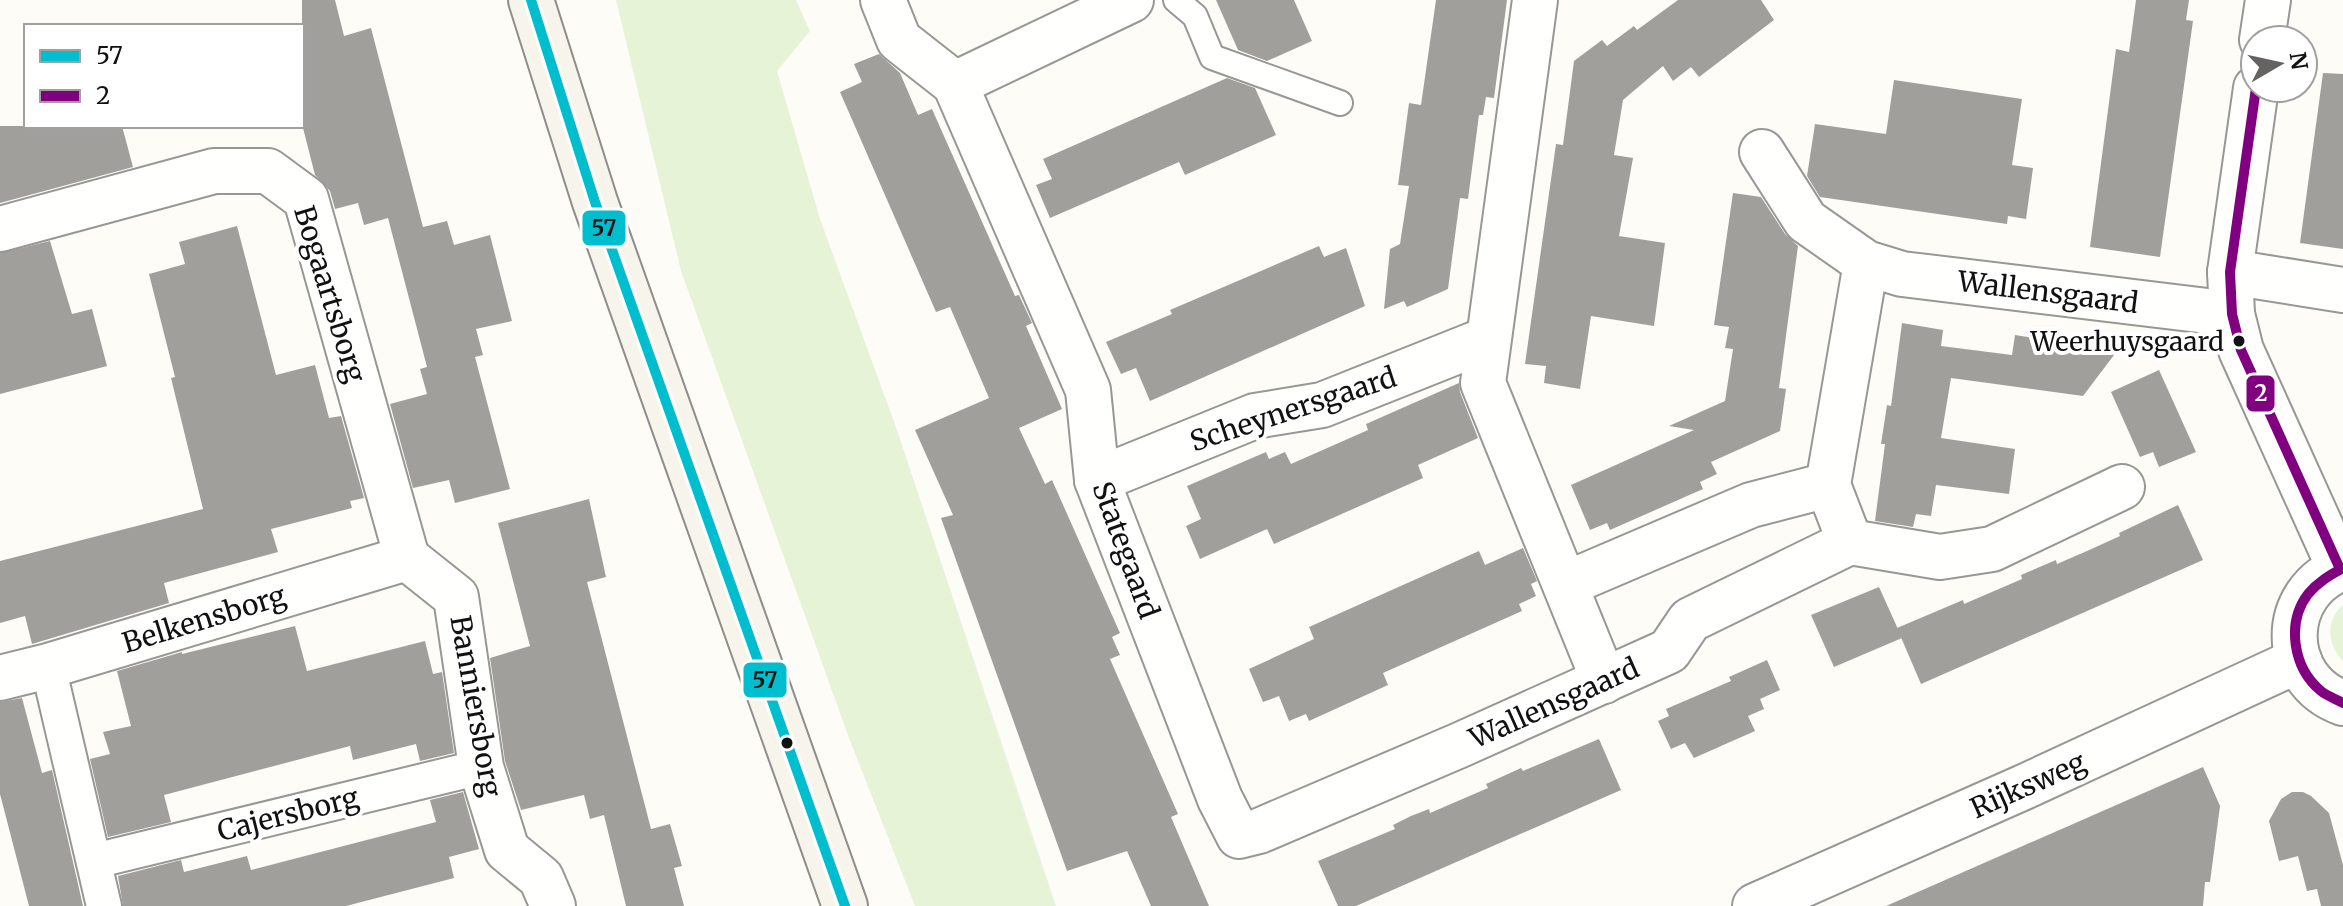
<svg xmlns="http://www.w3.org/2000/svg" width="2343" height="906" font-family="Merriweather,serif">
<rect width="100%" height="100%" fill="#fdfcf7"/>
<g fill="#e7f3d7">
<polygon points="616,0 796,0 810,31 777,71 820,219 897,430 1056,906 915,906 849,738 681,271"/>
<path d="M2343 605V661C2327 644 2325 621 2343 605Z"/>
</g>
<g fill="#a19f9c">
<polygon points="302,0 335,0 344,36 371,28 423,227 447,221 454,245 490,235 512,321 476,329 483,355 475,357 510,489 455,503 449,480 413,488 390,404 427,394 420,369 427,367 388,218 364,225 358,203 335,209 330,191 315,175 302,124"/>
<polygon points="1216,0 1294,0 1312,41 1267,61 1238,50"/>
<polygon points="1436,0 1507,0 1494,98 1486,97 1483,115 1479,115 1468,199 1460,198 1448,289 1407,307 1404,301 1384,309 1390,249 1400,244 1409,186 1398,185 1409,103 1421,105"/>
<polygon points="1678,0 1761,0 1774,20 1699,77 1691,67 1673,81 1663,66 1623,100 1614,155 1633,158 1619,236 1665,243 1654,326 1591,316 1580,389 1544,383 1546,366 1525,364 1556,144 1563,145 1574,61 1602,40 1607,46 1634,26 1637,30"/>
<polygon points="2136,0 2189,0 2186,20 2193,21 2160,257 2090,247 2116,49 2129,52"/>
<polygon points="879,54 900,73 918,115 932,109 1015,296 1019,295 1032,323 1026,326 1062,409 1019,428 1045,484 1052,480 1120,633 1112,637 1120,655 1110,659 1178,814 1171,817 1209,906 1151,906 1127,851 1067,871 941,518 953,515 915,430 989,398 950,307 936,312 840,92 862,82 854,64"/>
<polygon points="2323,73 2343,74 2343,249 2300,243"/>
<polygon points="1227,78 1255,88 1276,135 1185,175 1179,162 1050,218 1036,185 1052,179 1043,159"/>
<polygon points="1894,80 2022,99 2012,165 2033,168 2026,219 2008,216 2007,224 1820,197 1807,176 1815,124 1886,134"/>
<polygon points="0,126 122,126 133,167 0,203"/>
<polygon points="1733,193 1761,197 1785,234 1798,246 1779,388 1786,389 1780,431 1711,462 1717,474 1700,482 1703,489 1610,530 1607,523 1590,530 1571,485 1694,430 1669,426 1725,401 1733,349 1725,348 1729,327 1714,325"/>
<polygon points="237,226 276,375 315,365 329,418 341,416 364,498 350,501 352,508 271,529 278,552 164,583 169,603 32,644 25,616 0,623 0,561 203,509 171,378 175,377 149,274 185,264 179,242"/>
<polygon points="50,241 72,314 92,309 107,366 0,394 0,253"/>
<polygon points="1319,246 1324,257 1346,248 1365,306 1150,401 1136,368 1121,374 1106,342 1172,314 1170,310"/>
<polygon points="1902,323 1943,330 1941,346 2012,355 2015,335 2117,351 2083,396 1951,378 1941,438 2015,449 2009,494 1936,485 1931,516 1916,514 1913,527 1875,521 1885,444 1881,444 1887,405 1891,406"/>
<polygon points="2159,370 2196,452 2159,467 2153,452 2140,457 2111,392"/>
<polygon points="1459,383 1460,392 1478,438 1418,465 1423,478 1274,544 1267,529 1200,559 1186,526 1201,519 1187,486 1266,452 1269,459 1285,452 1291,464 1368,430 1366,424"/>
<polygon points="589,499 606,577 587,582 651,829 670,824 682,866 674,868 684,906 626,906 604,815 590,819 584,795 521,810 505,761 490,658 530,646 498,523"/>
<polygon points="2178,505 2203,560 1921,684 1897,628 1963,600 1964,604 2022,579 2021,575 2056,560 2057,564 2087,551 2120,536 2119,533"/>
<polygon points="1523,548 1537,581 1531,584 1536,596 1519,604 1522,611 1383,673 1388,685 1309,721 1306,714 1289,721 1279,696 1263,702 1249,669 1314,639 1309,627 1479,551 1485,565"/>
<polygon points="1879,587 1902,638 1834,667 1811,615"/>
<polygon points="295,626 307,671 425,641 433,674 442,672 454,753 420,761 416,744 353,760 350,746 164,795 171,822 108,837 90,759 110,754 103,732 131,726 117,671 182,652 182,654"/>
<polygon points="1767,660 1780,690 1760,699 1764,709 1748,716 1755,731 1694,758 1685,743 1671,749 1658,721 1669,716 1666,709 1731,681 1729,677"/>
<polygon points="22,698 42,773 52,770 83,906 29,906 0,794 0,702"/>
<polygon points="1599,739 1621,790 1356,906 1338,906 1318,861 1395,829 1393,825 1411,816 1429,809 1430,813 1488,788 1486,784 1521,768 1523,771"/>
<polygon points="2203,767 2220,806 2210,882 2205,882 2203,906 1886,906"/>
<polygon points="463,792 479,849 449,857 454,878 346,906 123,906 118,876 181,860 184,872 247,856 251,870 436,822 430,800"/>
<polygon points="2292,792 2303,792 2311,796 2329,813 2343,865 2343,906 2321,906 2317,889 2307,891 2298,856 2279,861 2269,821 2281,799"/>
</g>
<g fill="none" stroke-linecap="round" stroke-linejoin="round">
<defs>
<polyline id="service" points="1176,0 1195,16 1212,57 1340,103"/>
<g id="pedestrian">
<polyline points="48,666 104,906"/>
<polyline points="94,861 481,767"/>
</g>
<g id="minor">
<polyline points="883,0 899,40 955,84 1088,390 1097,480 1220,799 1239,836 1259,831 1460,745 1669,651 1690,620 1850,542 1940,557 1992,549 2122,487"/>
<polyline points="1535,0 1483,383 1604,681"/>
<polyline points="955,84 1131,0"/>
<polyline points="1762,152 1806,221 1866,263 1902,274 2232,314"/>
<polyline points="0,229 214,171 268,171 306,199 407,558"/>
<polyline points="2230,272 2343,290"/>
<polyline points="1097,480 1255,416 1322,405 1488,339"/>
<polyline points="1850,542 1828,485 1866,263"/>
<polyline points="407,558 456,597 481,767 507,850 541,878 553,906"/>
<polyline points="1566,584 1751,505 1828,485"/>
<polyline points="0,678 48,666 407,558"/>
</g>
<g id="tertiary">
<polyline points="2262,40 2268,0"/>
<polyline points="2256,88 2230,272 2232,314 2241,350 2340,569"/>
<path d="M2343 568C2279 591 2278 680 2343 703"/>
<polyline points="1755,906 2024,787 2299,660"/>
</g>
<polyline id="secondary" points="531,0 595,202 845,906"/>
</defs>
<use href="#service" stroke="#979795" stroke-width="28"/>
<use href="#pedestrian" stroke="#979795" stroke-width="38"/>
<use href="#minor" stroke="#979795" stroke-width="48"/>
<use href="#tertiary" stroke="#979795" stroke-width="48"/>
<use href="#secondary" stroke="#8e8d8b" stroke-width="48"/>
<use href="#service" stroke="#fffffe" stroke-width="24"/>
<use href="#pedestrian" stroke="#fffffe" stroke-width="34"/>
<use href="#minor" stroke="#fffffe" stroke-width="44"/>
<use href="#tertiary" stroke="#fffffe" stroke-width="44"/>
<use href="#secondary" stroke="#f6f4eb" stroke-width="44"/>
<defs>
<polyline id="bus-1" points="531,0 595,202 845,906"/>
<g id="bus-2">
<polyline points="2256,88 2230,272 2232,314 2241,350 2340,569"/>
<path d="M2343 568C2330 575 2318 582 2308 594 2286 623 2293 668 2321 691 2327 696 2336 699 2343 703"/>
</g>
</defs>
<use href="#bus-1" stroke="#fff" stroke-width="16"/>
<use href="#bus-2" stroke="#fff" stroke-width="16"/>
<use href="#bus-1" stroke="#00becd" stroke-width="10"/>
<use href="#bus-2" stroke="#800080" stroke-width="10"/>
</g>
<g fill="#111" stroke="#fff" stroke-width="3">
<circle cx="2239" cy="341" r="7"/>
<circle cx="787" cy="743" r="7"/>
</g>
<g text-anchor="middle" stroke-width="8" stroke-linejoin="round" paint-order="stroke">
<g font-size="26" fill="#111" stroke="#fff" text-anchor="end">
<text x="2224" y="351">Weerhuysgaard</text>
</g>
<g font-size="28" fill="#111" stroke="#fff">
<text transform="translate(2048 292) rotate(7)" y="10">Wallensgaard</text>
<text transform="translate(330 294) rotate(73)" y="10">Bogaartsborg</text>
<text transform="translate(1293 409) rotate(-18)" y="10">Scheynersgaard</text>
<text transform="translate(1126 550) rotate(70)" y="10">Stategaard</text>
<text transform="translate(204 619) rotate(-17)" y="10">Belkensborg</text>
<text transform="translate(1554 703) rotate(-24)" y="10">Wallensgaard</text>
<text transform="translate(476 706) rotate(80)" y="10">Banniersborg</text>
<text transform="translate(2028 785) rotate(-24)" y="10">Rijksweg</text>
<text transform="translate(288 814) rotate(-14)" y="10">Cajersborg</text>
</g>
</g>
<g stroke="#fff" stroke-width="3">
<rect x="581" y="209" width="46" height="38" rx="8" fill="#00becd"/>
<rect x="2245" y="374" width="31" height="39" rx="8" fill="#800080"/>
<rect x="742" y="661" width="46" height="38" rx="8" fill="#00becd"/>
</g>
<g font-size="22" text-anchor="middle" font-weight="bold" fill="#fff">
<text x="2261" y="401">2</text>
</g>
<g font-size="22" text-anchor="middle" font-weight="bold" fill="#111">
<text x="604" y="236">57</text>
<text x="765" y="688">57</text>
</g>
<rect x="24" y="24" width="280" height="104" fill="#ffffff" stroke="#a0a0a0" stroke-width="2"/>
<rect x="40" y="50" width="40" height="12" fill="#00becd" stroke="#a0a0a0" stroke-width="2"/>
<text x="96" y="64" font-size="24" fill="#111111">57</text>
<rect x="40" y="90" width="40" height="12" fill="#800080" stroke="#a0a0a0" stroke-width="2"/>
<text x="96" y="104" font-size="24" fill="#111111">2</text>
<g transform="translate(2279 64) rotate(81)"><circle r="38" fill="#ffffff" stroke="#a0a0a0" stroke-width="2"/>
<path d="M0-6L14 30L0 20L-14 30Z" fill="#646362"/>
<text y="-12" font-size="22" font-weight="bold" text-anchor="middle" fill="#111111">N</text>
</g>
</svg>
